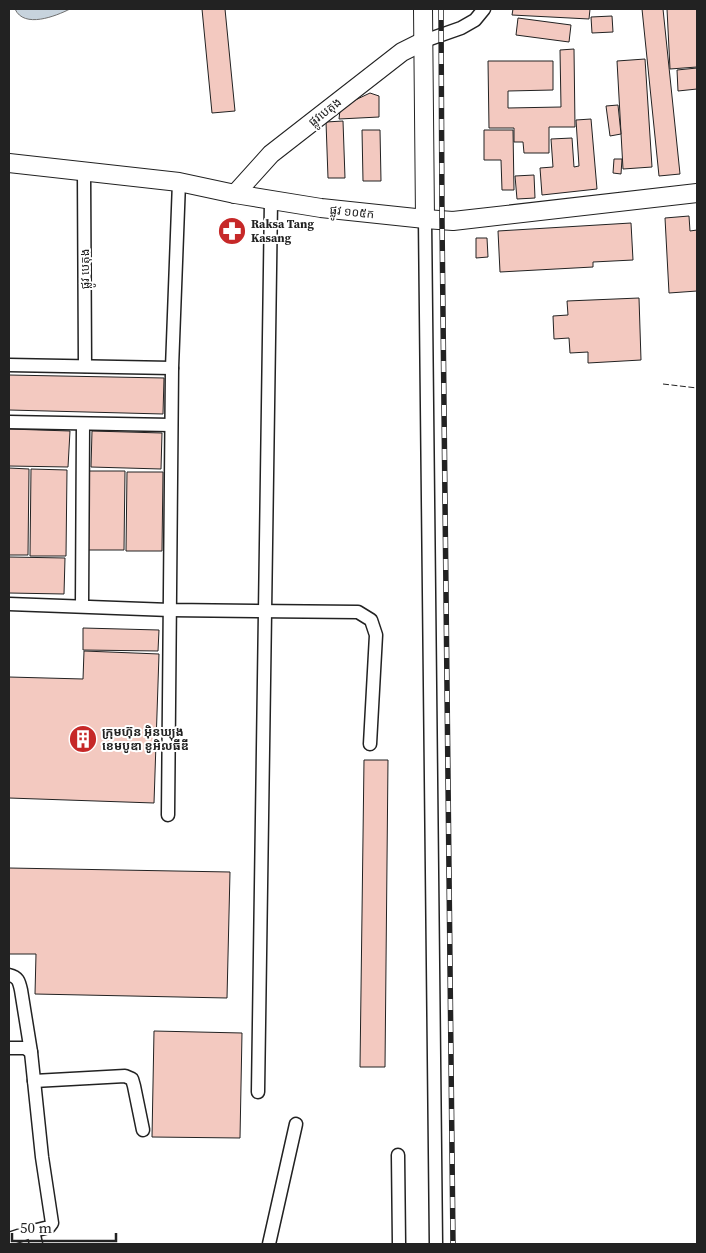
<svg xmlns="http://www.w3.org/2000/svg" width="706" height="1253" font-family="'Source Serif 4','Noto Sans Khmer',serif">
<rect width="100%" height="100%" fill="#fff"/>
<path fill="#c7d3dd" stroke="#6f6f6f" d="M15 9H70C56 16 24 29 15 9Z"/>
<g fill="#f3c9c0" stroke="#222">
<polygon points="202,9 225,9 235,111 212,113"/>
<polygon points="513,9 590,9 589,19 512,15"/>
<polygon points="642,9 663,9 680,174 659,176"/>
<polygon points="667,9 697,9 697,67 670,69"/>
<polygon points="612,16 613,32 592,33 591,17"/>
<polygon points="518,18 571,25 569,42 516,35"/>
<polygon points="574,49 575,127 549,127 549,153 524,153 523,142 514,142 514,128 489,128 488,61 553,61 553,90 508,91 508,108 561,107 560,50"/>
<polygon points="645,59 652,167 623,169 617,61"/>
<polygon points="697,68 697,89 678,91 677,70"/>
<polygon points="370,93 379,96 379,117 339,119 340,110 351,102"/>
<polygon points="618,105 621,134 610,136 606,106"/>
<polygon points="591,119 597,189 542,195 540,168 553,167 551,139 572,138 574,167 579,166 576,120"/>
<polygon points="343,121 345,178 328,178 326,122"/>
<polygon points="362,130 380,130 381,181 363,181"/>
<polygon points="484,130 513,130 514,190 502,190 501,160 484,160"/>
<polygon points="614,159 622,159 621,174 613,173"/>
<polygon points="534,175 535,198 517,199 515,176"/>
<polygon points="689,216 690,231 697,230 697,291 669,293 665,218"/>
<polygon points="631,223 633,260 593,262 593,267 500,272 498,231"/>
<polygon points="476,238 487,238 488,257 476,258"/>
<polygon points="639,298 641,360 588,363 588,352 570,353 569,338 554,339 553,316 568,315 567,301"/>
<polygon points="9,375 164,378 163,414 9,410"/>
<polygon points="9,429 70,431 68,467 9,466"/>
<polygon points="92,431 162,433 161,469 91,467"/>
<polygon points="9,468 29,469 28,555 9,555"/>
<polygon points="31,469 67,470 66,556 30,556"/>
<polygon points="89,471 125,471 124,550 88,550"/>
<polygon points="127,472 163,472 162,551 126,551"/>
<polygon points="9,557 65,558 64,594 9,593"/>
<polygon points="83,628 159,630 158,651 83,650"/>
<polygon points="84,651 159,654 154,803 9,798 9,677 83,679"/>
<polygon points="364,760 388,760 385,1067 360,1067"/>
<polygon points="9,868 230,872 227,998 35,994 36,954 9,954"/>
<polygon points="154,1031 242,1033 240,1138 152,1137"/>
</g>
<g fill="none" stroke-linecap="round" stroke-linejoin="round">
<defs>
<g id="street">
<polyline points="424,41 461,28 475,20 484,9"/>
<polyline points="84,172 85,366"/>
<polyline points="425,219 436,1244"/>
<polyline points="9,365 172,368"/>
<polyline points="9,422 171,425"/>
<polyline points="9,604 170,610 358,612 371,620 376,635 370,744"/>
<polyline points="82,606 83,424"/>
<polyline points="168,815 172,368 179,182"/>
<path d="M9 975C18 977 19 981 21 990L31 1052 42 1157 52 1223 49 1227 33 1231 9 1239"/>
<polyline points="9,1048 25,1048 31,1052"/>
<polyline points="34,1081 125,1076 132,1079 134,1086 143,1130"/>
<polyline points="258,1092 271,201"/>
<polyline points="398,1155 399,1244"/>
<polyline points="33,1231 36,1244"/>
<polyline points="269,1244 296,1124"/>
</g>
<g id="secondary">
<polyline points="423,9 425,219"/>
<polyline points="9,163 179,182 235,194 321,208 425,219 453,221 697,193"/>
<polyline points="235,194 271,154 402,52 424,41"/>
</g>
</defs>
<use href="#street" stroke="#222" stroke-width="15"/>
<use href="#secondary" stroke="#222" stroke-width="20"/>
<use href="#street" stroke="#fff" stroke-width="12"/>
<use href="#secondary" stroke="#fff" stroke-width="18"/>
<defs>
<polyline id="rail" points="441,9 442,221 453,1244"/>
</defs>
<use href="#rail" stroke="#222" stroke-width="5.5"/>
<use href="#rail" stroke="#fff" stroke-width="4" stroke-dasharray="11" stroke-linecap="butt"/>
<polyline stroke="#222" stroke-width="1" stroke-dasharray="6 2.5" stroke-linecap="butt" points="663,384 697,388"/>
</g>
<defs>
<symbol id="pharmacy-disc" viewBox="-11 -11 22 22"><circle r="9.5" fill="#c62828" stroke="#fff"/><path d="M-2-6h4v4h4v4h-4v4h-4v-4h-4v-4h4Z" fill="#fff"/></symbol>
<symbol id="building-disc" viewBox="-11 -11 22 22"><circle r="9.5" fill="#c62828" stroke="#fff"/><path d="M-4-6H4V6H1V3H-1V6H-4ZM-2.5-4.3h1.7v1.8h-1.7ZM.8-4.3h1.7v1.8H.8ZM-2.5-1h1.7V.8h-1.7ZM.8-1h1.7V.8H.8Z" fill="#fff"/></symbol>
</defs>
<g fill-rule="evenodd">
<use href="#pharmacy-disc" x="216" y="215" width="32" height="32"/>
<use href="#building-disc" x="67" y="723" width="32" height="32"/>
</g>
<g text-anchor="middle" stroke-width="4" stroke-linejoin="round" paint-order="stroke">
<g font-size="12" fill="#222" stroke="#fff">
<text transform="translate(325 112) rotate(-38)" y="4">ផ្លូវបេតុង</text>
<text transform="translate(352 212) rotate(6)" y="4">ផ្លូវ ១០៥ក</text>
<text transform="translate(85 269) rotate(-90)" y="4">ផ្លូវ បេតុង</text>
</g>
<g font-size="12" font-weight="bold" fill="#222" stroke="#fff" text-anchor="start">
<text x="251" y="228">Raksa Tang<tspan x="251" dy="14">Kasang</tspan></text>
<text x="102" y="736">ក្រុមហ៊ុន អ៊ិនឃ្យុង<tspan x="102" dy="14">ខេមបូឌា ខូអិលធីឌី</tspan></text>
</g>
</g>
<rect width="706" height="1253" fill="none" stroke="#222222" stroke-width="20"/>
<path d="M12 1233v8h104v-8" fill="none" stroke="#222222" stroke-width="2.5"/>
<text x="20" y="1233" font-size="15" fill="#222222" stroke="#ffffff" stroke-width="4" paint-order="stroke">50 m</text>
</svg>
